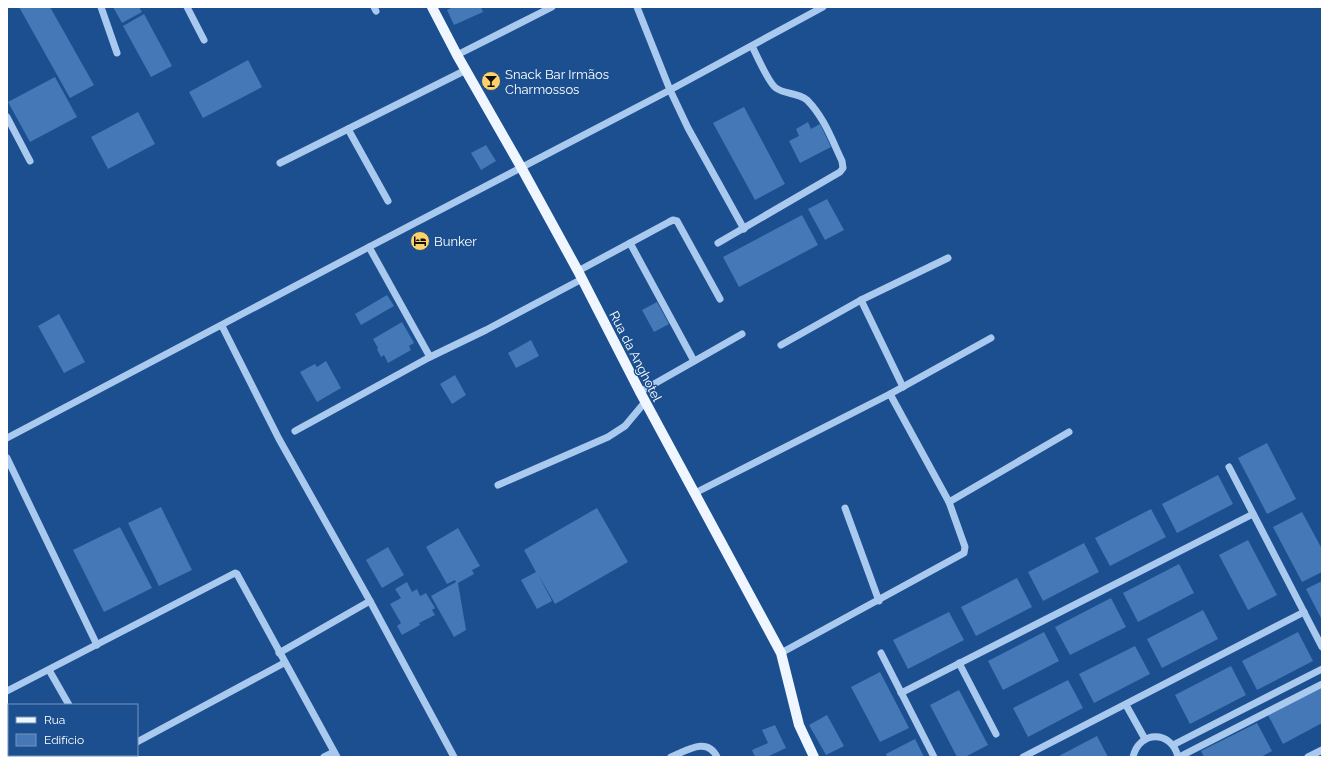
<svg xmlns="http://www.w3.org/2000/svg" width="1329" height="764" font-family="Raleway,sans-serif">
<rect width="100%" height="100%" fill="#1b4f8f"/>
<g fill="#4478b7">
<polygon points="19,7 50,7 94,85 70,98"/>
<polygon points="113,7 139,7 142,12 122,23"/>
<polygon points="453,7 481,7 483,12 454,25 447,10"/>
<polygon points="144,14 172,66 151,77 123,26"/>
<polygon points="248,60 262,87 203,118 189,92"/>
<polygon points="55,77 77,117 30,142 8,102"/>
<polygon points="744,107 785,184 755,200 713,123"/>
<polygon points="138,112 155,144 108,169 91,137"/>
<polygon points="808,122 811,129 820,124 831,147 800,163 789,141 799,136 796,129"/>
<polygon points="486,145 496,161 481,170 471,153"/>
<polygon points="827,199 844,230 825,240 808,209"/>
<polygon points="802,215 818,245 739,287 723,257"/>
<polygon points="387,295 394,306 361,325 355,314"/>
<polygon points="657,302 669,324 654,332 642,310"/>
<polygon points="59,314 85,362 64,373 38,326"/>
<polygon points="402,322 414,343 409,346 411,350 388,363 384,355 381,357 377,349 378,348 373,339"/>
<polygon points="531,340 539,356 516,368 508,353"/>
<polygon points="326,361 341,388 317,402 300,372 315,364 317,367"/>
<polygon points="455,375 466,395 452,404 440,384"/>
<polygon points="1267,443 1296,499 1267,514 1238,458"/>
<polygon points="1218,475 1233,504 1177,533 1162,504"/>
<polygon points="161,507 192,570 159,586 128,523"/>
<polygon points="597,508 628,562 555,604 538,574 552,601 537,609 521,580 536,572 524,550"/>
<polygon points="1151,509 1166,537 1110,566 1095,538"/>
<polygon points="1302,512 1322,549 1322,572 1302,582 1273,527"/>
<polygon points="120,527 152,588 104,612 73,550"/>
<polygon points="458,528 480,566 472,570 474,574 458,583 466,630 454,637 431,596 456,582 455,580 447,584 426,547"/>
<polygon points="1248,540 1277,595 1248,610 1219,555"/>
<polygon points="1084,543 1099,572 1043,601 1028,572"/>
<polygon points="388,547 404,575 382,588 366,560"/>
<polygon points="1179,564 1194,593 1138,622 1123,593"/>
<polygon points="1017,578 1032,607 976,636 961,607"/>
<polygon points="1322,581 1322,620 1306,589"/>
<polygon points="407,582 412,592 417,589 420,596 426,593 435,608 432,610 435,615 419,623 420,625 402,635 397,626 401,623 390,604 401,598 395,589"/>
<polygon points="1111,598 1126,627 1070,655 1055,627"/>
<polygon points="1203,610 1218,639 1162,668 1147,639"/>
<polygon points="949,612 964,640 908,669 893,640"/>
<polygon points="1044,632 1059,661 1003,690 988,661"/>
<polygon points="1298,632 1313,661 1257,690 1242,661"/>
<polygon points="1135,646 1150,674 1094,703 1079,674"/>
<polygon points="1231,666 1246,695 1190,724 1175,695"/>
<polygon points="880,672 909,728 880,742 851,687"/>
<polygon points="1068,680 1083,708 1028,737 1013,708"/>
<polygon points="1322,687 1322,723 1283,744 1268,715"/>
<polygon points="959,690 988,745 965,757 957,757 930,705"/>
<polygon points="827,715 844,746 826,755 809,725"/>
<polygon points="1257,723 1272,751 1261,757 1204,757 1201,751"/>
<polygon points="775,725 786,748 767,757 755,757 752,750 768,743 762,730"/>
<polygon points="1097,736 1108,757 1057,757"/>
<polygon points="915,739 924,757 887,757 886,754"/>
</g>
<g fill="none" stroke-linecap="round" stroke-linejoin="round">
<g stroke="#a9c9ee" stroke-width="7">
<polyline points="101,7 117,53"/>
<polyline points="187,7 204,40"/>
<polyline points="374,7 376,11"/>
<polyline points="637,7 670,90 688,128 744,229"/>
<polyline points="457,55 552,7"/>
<polyline points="7,117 30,161"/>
<polyline points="348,129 388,201"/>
<polyline points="280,163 466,70"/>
<polyline points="630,243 694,361"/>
<path d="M718 243 840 172 843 168 842 161C832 140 824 117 807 100 797 92 786 95 776 88 769 84 756 54 752 46"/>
<polyline points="369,247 430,357"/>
<polyline points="578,271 669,222 673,220 677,221 720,299"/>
<polyline points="861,300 903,387"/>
<polyline points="222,326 279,439 370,601 454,757"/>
<polyline points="781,345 861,300 948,258"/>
<polyline points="640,392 742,334"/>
<polyline points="295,431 430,357 486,330 582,279"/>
<polyline points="7,438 369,247 670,90 823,7"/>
<polyline points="7,458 97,645"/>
<polyline points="1229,467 1322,647"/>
<polyline points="498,485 608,437 625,426 645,402"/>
<polyline points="695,493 890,394 991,338"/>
<polyline points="949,502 1069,432"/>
<polyline points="845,508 879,601"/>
<polyline points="279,653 370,601"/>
<polyline points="781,653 964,553 965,547 949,502 890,394"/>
<polyline points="881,653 934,757"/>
<polyline points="959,663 996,734"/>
<polyline points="49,670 69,705"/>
<polyline points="7,691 235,573 237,574 337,757"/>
<polyline points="901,693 1253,514"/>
<polyline points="1126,705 1145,739"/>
<polyline points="137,742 284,663"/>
<polyline points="1173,745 1322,669"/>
<polyline points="7,750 9,754"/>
<polyline points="89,757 93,755"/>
<polyline points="109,757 113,755"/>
<polyline points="324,757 334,752"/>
<path d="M671 757C686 751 707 736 717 757"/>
<polyline points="1023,757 1304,612"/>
<path d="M1133 757C1139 730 1172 730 1178 757"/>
<polyline points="1179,757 1322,684"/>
<polyline points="1308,757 1322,750"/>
</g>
<polyline stroke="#f0f6ff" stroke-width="10" points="432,7 457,55 521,167 578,271 640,392 781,653 799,725 814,757"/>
</g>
<defs>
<symbol id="bar-disc" viewBox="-11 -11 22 22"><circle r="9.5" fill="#ffd166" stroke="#1b4f8f"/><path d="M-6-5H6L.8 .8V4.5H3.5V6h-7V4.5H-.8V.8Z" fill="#111"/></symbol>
<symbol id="hotel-disc" viewBox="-11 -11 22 22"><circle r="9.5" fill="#ffd166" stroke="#1b4f8f"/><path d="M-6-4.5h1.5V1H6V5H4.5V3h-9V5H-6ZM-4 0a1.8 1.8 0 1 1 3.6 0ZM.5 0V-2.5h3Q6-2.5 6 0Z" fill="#111"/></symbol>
</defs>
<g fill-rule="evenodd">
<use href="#bar-disc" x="480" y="70" width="22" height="22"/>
<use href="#hotel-disc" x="409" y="230" width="22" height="22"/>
</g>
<g text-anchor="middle" stroke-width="3" stroke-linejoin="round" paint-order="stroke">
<g font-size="13" fill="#fff" stroke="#1b4f8f" text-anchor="start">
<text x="505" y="79">Snack Bar Irmãos<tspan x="505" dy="15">Charmossos</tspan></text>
<text x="434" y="246">Bunker</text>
</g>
<g font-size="13" fill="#fff" stroke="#1b4f8f">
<text transform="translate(636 356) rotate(63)" y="5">Rua da Anghotel</text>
</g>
</g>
<rect width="1329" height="764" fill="none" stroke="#ffffff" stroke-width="16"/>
<rect x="8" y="704" width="130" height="52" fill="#1b4f8f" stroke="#7695bc"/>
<rect x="16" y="717" width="20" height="6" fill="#f0f6ff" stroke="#7695bc"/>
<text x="44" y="724" font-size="12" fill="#ffffff">Rua</text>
<rect x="16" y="734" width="20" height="12" fill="#4478b7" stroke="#7695bc"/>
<text x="44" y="744" font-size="12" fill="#ffffff">Edifício</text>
</svg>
